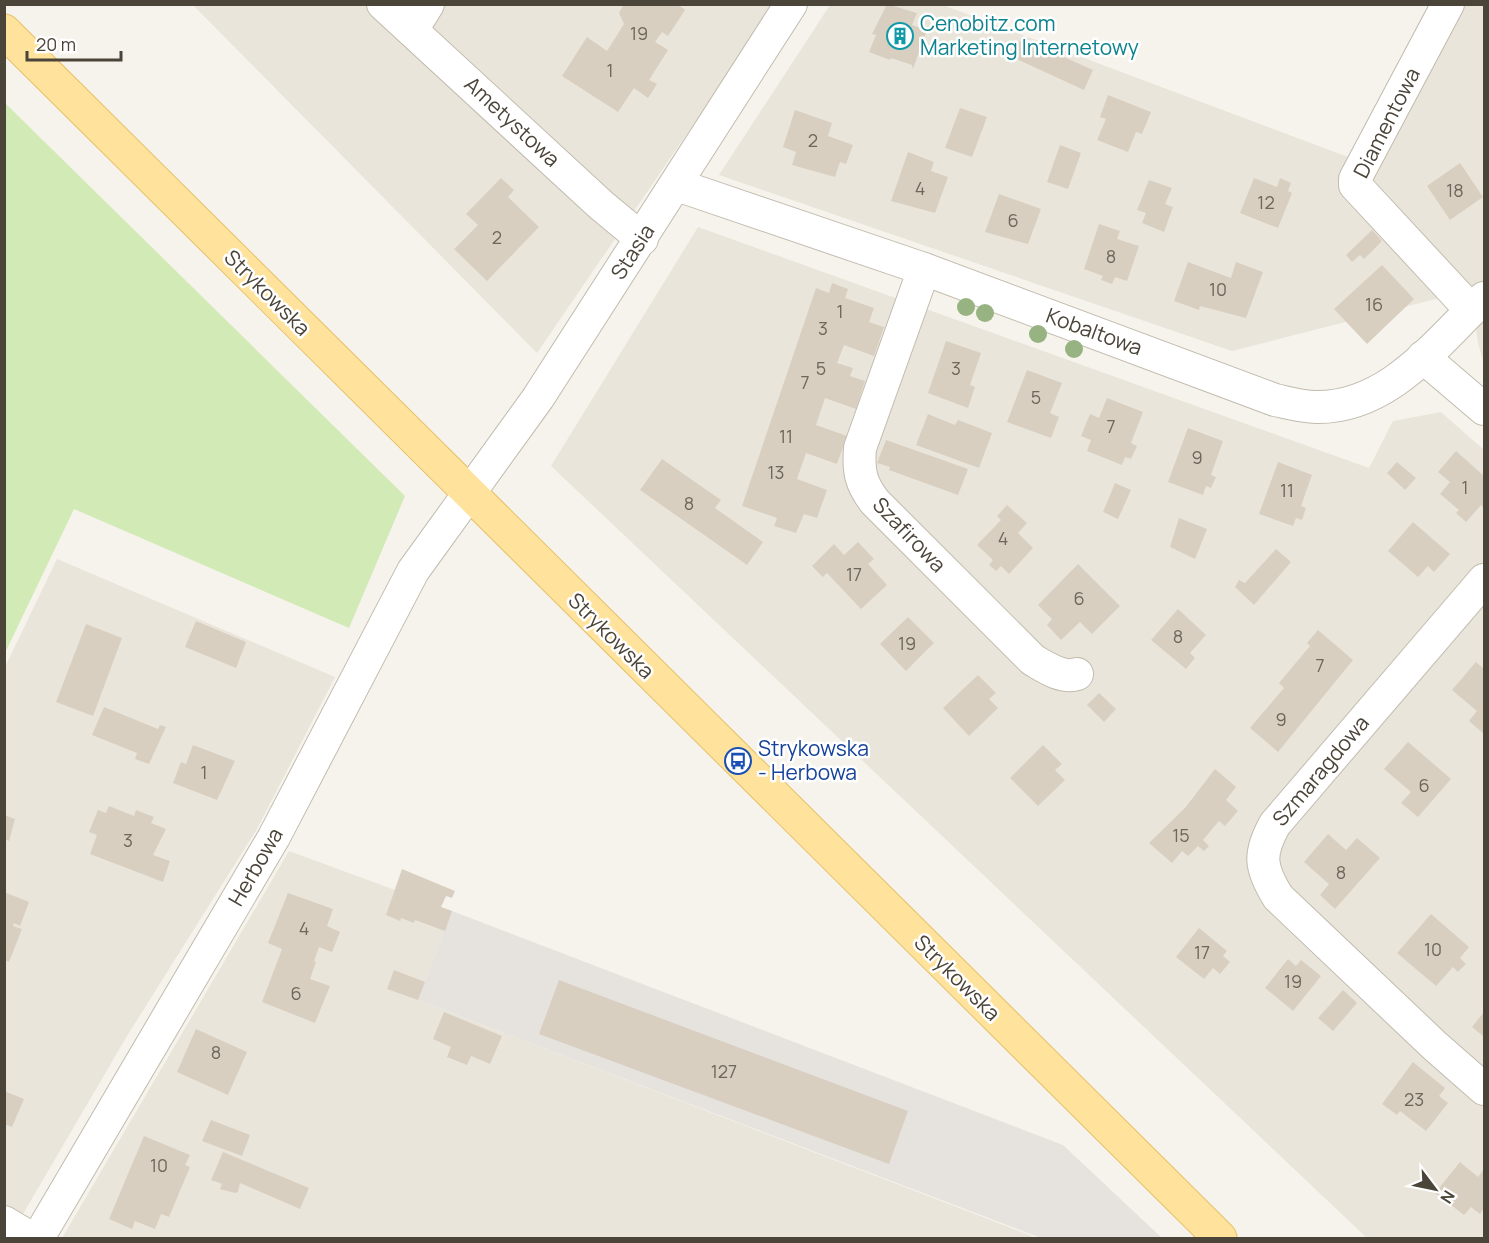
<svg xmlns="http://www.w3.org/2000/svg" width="1489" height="1243" font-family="Manrope,sans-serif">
<rect width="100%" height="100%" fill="#f6f3ec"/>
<g fill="#eae5da">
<polygon points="193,5 775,5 537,353"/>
<polygon points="830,5 943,5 1348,157 1428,5 1484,5 1484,364 1478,343 1471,290 1232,351 719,175"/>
<polygon points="698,227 1369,468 1393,421 1441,412 1484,450 1484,1238 1367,1238 551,466"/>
<polygon points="57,559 335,677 257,829 127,1036 9,1238 4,1238 4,669"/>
<polygon points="289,851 452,911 418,1000 1032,1236 1030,1238 62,1238"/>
</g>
<polygon fill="#e6e2dd" points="452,911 1063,1145 1162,1238 1041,1238 418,1000"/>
<polygon fill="#d2eab5" points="5,103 405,496 349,628 74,509 5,653"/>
<g fill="#d8cfc1">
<polygon points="624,4 677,4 685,10 668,36 662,32 655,42 668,50 649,80 657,84 648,98 634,88 618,112 562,76 587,37 607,51 624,24 619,13"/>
<polygon points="887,4 917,13 912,25 927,30 913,69 912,65 891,58 890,60 869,52 876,35 872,34"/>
<polygon points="1018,41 1045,51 1046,49 1093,70 1084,90 1012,57"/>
<polygon points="1108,95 1151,112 1142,134 1136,132 1128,152 1097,140 1106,119 1100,117"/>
<polygon points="960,108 987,117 972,157 945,148"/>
<polygon points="795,110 832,123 828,136 853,145 846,164 840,162 835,177 792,165 796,152 783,147"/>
<polygon points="1060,145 1081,153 1068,189 1047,182"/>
<polygon points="908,152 934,162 931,171 948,177 935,213 891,201"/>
<polygon points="1460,163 1483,197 1450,220 1427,186"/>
<polygon points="501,178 514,190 508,197 539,227 487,281 454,249 478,225 466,214"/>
<polygon points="1254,178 1277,187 1280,178 1291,183 1288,191 1292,193 1278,228 1240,213"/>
<polygon points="1149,180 1172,188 1165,204 1173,207 1164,232 1142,223 1146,213 1137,210"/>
<polygon points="999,194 1041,209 1028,244 985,232"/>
<polygon points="1099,224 1120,231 1117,239 1139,246 1127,281 1115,277 1112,284 1101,280 1103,276 1084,269"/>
<polygon points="1372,230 1382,241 1364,259 1360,255 1352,262 1346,255"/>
<polygon points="1188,262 1231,278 1236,262 1263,272 1246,318 1200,306 1199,310 1174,301"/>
<polygon points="1382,265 1414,299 1367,344 1334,309"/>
<polygon points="832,283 848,289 845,298 874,308 869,322 884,327 874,356 844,345 837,363 853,368 850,376 865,381 856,409 825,398 816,425 847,436 837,464 806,453 797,479 827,490 817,518 804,514 796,533 774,526 777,518 742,506 816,288 829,293"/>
<polygon points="946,341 981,353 970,385 975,387 968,408 928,393"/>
<polygon points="1027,370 1062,383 1050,413 1059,417 1051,438 1007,422"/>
<polygon points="1107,398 1143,412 1131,443 1137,446 1131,459 1125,457 1122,465 1087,451 1091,440 1081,436 1090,414 1099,418"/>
<polygon points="928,414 955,425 958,420 992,433 979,468 916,445"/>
<polygon points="1188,428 1223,441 1211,475 1216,477 1211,488 1206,486 1203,495 1168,482"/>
<polygon points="886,440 968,469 958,495 889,470 890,467 877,463"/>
<polygon points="1456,451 1484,476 1484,509 1481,505 1466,522 1456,513 1459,510 1440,494 1450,482 1438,472"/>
<polygon points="662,459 721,500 715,508 763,542 747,565 640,490"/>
<polygon points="1278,462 1312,475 1301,506 1306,508 1302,520 1296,518 1293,526 1259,514"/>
<polygon points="1397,462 1416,478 1405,490 1387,473"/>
<polygon points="1115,483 1131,490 1118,519 1103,512"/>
<polygon points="1007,505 1027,523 1018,533 1033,548 1009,574 1001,566 996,571 989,565 993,560 977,545 1001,520 997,516"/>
<polygon points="1179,518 1207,529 1195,559 1170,547"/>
<polygon points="1413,522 1450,554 1434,572 1428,566 1418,577 1388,551"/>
<polygon points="858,542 874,559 868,564 887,585 861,609 827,573 823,577 812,566 834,544 844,555"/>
<polygon points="1276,549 1291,562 1254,605 1235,587 1239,580 1245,583"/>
<polygon points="1078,564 1120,606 1092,634 1080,622 1061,640 1047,625 1052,619 1038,605"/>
<polygon points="1178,609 1206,635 1190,653 1195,658 1186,669 1151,640"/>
<polygon points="908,617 934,643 906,671 880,644"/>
<polygon points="196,621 246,642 236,668 185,647"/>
<polygon points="86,624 122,638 93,716 56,702"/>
<polygon points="1318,630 1353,660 1278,752 1250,728 1284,688 1279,683 1310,646 1307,643"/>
<polygon points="1476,662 1484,669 1484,734 1469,721 1477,711 1452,690"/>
<polygon points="978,675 996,693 989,699 998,708 969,736 943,708"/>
<polygon points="1099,693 1116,709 1104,722 1087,705"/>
<polygon points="104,707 158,729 160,725 166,727 149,764 135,759 137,753 92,735"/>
<polygon points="1408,742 1451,779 1418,817 1401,803 1411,792 1384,769"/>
<polygon points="193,745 235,761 217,800 173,783 181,762 186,764"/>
<polygon points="1043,745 1062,764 1055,770 1065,780 1038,806 1010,778"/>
<polygon points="1215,769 1236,787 1226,800 1238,811 1225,826 1219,821 1203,840 1209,846 1204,851 1198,846 1188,856 1182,851 1172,863 1149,843 1185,808"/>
<polygon points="109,806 134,816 136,810 154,817 151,823 166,829 153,855 170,861 163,882 90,854 97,835 89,832 98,810 106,813"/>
<polygon points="4,815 15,819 9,841 4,839"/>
<polygon points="1328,834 1346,850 1357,838 1380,858 1335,909 1320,895 1329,884 1304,862"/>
<polygon points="402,869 455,891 452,898 446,896 441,907 452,911 445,931 415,920 414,923 401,918 400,921 386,915"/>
<polygon points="4,892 29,902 20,926 14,923 13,926 22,929 9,962 4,960"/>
<polygon points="288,893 333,909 327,926 340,932 332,952 319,947 314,961 316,962 310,979 330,986 315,1023 262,1002 282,949 268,943"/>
<polygon points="1431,914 1469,947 1460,958 1466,964 1458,972 1453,967 1436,986 1397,953"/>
<polygon points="1199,928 1227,951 1223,956 1230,962 1220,974 1213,968 1204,979 1176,957"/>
<polygon points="1288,959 1296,966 1301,960 1321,976 1293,1011 1265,988"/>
<polygon points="394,970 425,982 418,1000 387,989"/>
<polygon points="559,980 908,1111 889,1164 539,1034"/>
<polygon points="1343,990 1357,1003 1333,1031 1318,1018"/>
<polygon points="444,1012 502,1036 490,1064 471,1056 467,1065 447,1057 451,1047 433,1039"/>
<polygon points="1484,1012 1484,1037 1472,1027"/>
<polygon points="196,1029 247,1052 228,1095 177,1072"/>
<polygon points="1413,1062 1445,1088 1439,1096 1448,1103 1426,1131 1400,1111 1397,1115 1382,1104"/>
<polygon points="4,1091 24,1099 12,1127 4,1124"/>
<polygon points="211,1120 250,1135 242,1156 202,1141"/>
<polygon points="144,1136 190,1155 185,1165 190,1167 169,1217 161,1214 155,1229 135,1221 132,1229 109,1219"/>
<polygon points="223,1152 309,1188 300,1209 240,1183 238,1192 235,1193 220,1189 222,1184 211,1180"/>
<polygon points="1460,1162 1478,1177 1484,1169 1484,1208 1480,1214 1471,1207 1464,1215 1435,1193"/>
</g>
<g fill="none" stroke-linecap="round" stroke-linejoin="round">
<defs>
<g id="minor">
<polyline points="383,4 601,205 642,239"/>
<polyline points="1448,4 1355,179 1355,185 1471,310"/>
<polyline points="412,30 428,4"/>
<path d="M677 185 924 269 1275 400C1289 403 1303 407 1316 407 1389 408 1436 343 1484 298"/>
<path d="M924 269 860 448C858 472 861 484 875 502L1033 660C1045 667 1062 679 1077 674"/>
<polyline points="1423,357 1484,409"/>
<path d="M1484 580 1275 824C1258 854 1260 868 1278 897L1435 1046 1484 1089"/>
<polyline points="4,1222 31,1238"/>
<polyline points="38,1238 274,837 413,571 538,398 791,4"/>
</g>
<polyline id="major" points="4,31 1220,1238"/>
</defs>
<use href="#minor" stroke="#c2bbae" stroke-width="34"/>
<use href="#major" stroke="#e6c16a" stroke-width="35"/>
<use href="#minor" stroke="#fff" stroke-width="32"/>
<use href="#major" stroke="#ffe39c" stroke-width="33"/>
</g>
<g fill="#97b381">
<circle cx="966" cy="307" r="9"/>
<circle cx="985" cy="313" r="9"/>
<circle cx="1038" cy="334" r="9"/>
<circle cx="1074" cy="349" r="9"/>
</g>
<defs>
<symbol id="building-ring" viewBox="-11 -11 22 22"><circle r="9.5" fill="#fff" stroke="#0f9aa8" stroke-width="1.5"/><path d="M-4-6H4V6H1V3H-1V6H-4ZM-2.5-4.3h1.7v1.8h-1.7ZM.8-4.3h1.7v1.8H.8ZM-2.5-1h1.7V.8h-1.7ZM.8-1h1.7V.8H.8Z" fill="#0f9aa8"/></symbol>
<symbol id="bus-ring" viewBox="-11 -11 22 22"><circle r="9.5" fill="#fff" stroke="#1a4fb4" stroke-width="1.5"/><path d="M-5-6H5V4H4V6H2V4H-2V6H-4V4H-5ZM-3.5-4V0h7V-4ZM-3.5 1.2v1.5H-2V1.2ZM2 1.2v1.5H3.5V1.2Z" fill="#1a4fb4"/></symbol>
</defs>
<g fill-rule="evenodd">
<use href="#building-ring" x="885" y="21" width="30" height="30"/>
<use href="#bus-ring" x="723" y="746" width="30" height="30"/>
</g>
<g text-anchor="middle" stroke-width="5" stroke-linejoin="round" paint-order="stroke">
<g font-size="18" fill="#6e675b">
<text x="639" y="40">19</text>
<text x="610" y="77">1</text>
<text x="813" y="147">2</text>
<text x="920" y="195">4</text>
<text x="1455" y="197">18</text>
<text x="1266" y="209">12</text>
<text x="1013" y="227">6</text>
<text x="497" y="244">2</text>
<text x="1111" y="263">8</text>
<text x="1218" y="296">10</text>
<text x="1374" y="311">16</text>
<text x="840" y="318">1</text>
<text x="823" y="335">3</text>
<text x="821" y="375">5</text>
<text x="956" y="375">3</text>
<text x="805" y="389">7</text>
<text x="1036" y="404">5</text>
<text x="1111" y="433">7</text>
<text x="786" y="443">11</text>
<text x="1197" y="464">9</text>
<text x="776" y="479">13</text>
<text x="1465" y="494">1</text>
<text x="1287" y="497">11</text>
<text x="689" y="510">8</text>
<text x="1003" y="545">4</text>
<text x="854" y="581">17</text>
<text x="1079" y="605">6</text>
<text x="1178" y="643">8</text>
<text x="907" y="650">19</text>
<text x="1320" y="672">7</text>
<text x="1281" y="726">9</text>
<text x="204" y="779">1</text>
<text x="1424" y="792">6</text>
<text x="1181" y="842">15</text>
<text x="128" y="847">3</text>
<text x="1341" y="879">8</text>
<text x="304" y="935">4</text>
<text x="1433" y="956">10</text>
<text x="1202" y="959">17</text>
<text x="1293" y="988">19</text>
<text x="296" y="1000">6</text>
<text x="216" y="1059">8</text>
<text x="724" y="1078">127</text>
<text x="1414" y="1106">23</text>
<text x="159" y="1172">10</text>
</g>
<g font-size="21" fill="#0d838f" stroke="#fff" text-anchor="start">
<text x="920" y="31">Cenobitz.com<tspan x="920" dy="24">Marketing Internetowy</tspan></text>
</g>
<g font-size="21" fill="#4b4439" stroke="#fff">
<text transform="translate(512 122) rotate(43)" y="7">Ametystowa</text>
<text transform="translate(1387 123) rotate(-63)" y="7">Diamentowa</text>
<text transform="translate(633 252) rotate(-57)" y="7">Stasia</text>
<text transform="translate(267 293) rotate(45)" y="7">Strykowska</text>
<text transform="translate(1094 332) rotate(20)" y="7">Kobaltowa</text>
<text transform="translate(909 535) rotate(46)" y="7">Szafirowa</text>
<text transform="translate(611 636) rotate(45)" y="7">Strykowska</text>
<text transform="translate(1321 771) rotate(-50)" y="7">Szmaragdowa</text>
<text transform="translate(256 867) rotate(-60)" y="7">Herbowa</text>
<text transform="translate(957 978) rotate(45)" y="7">Strykowska</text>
</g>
<g font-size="21" fill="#164399" stroke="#fff" text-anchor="start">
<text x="758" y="756">Strykowska<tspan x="758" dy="24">- Herbowa</tspan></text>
</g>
</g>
<rect width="1489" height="1243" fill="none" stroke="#4b4439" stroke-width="12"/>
<g transform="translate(1435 1189) rotate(122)" stroke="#ffffff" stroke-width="4.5" paint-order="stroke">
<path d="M0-4.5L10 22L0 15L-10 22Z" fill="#4b4439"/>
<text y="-9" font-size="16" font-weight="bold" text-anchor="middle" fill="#4b4439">N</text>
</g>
<path d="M27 51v9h94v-9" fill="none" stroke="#4b4439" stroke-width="3"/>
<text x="36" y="51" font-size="18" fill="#4b4439" stroke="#ffffff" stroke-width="4.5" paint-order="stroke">20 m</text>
</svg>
